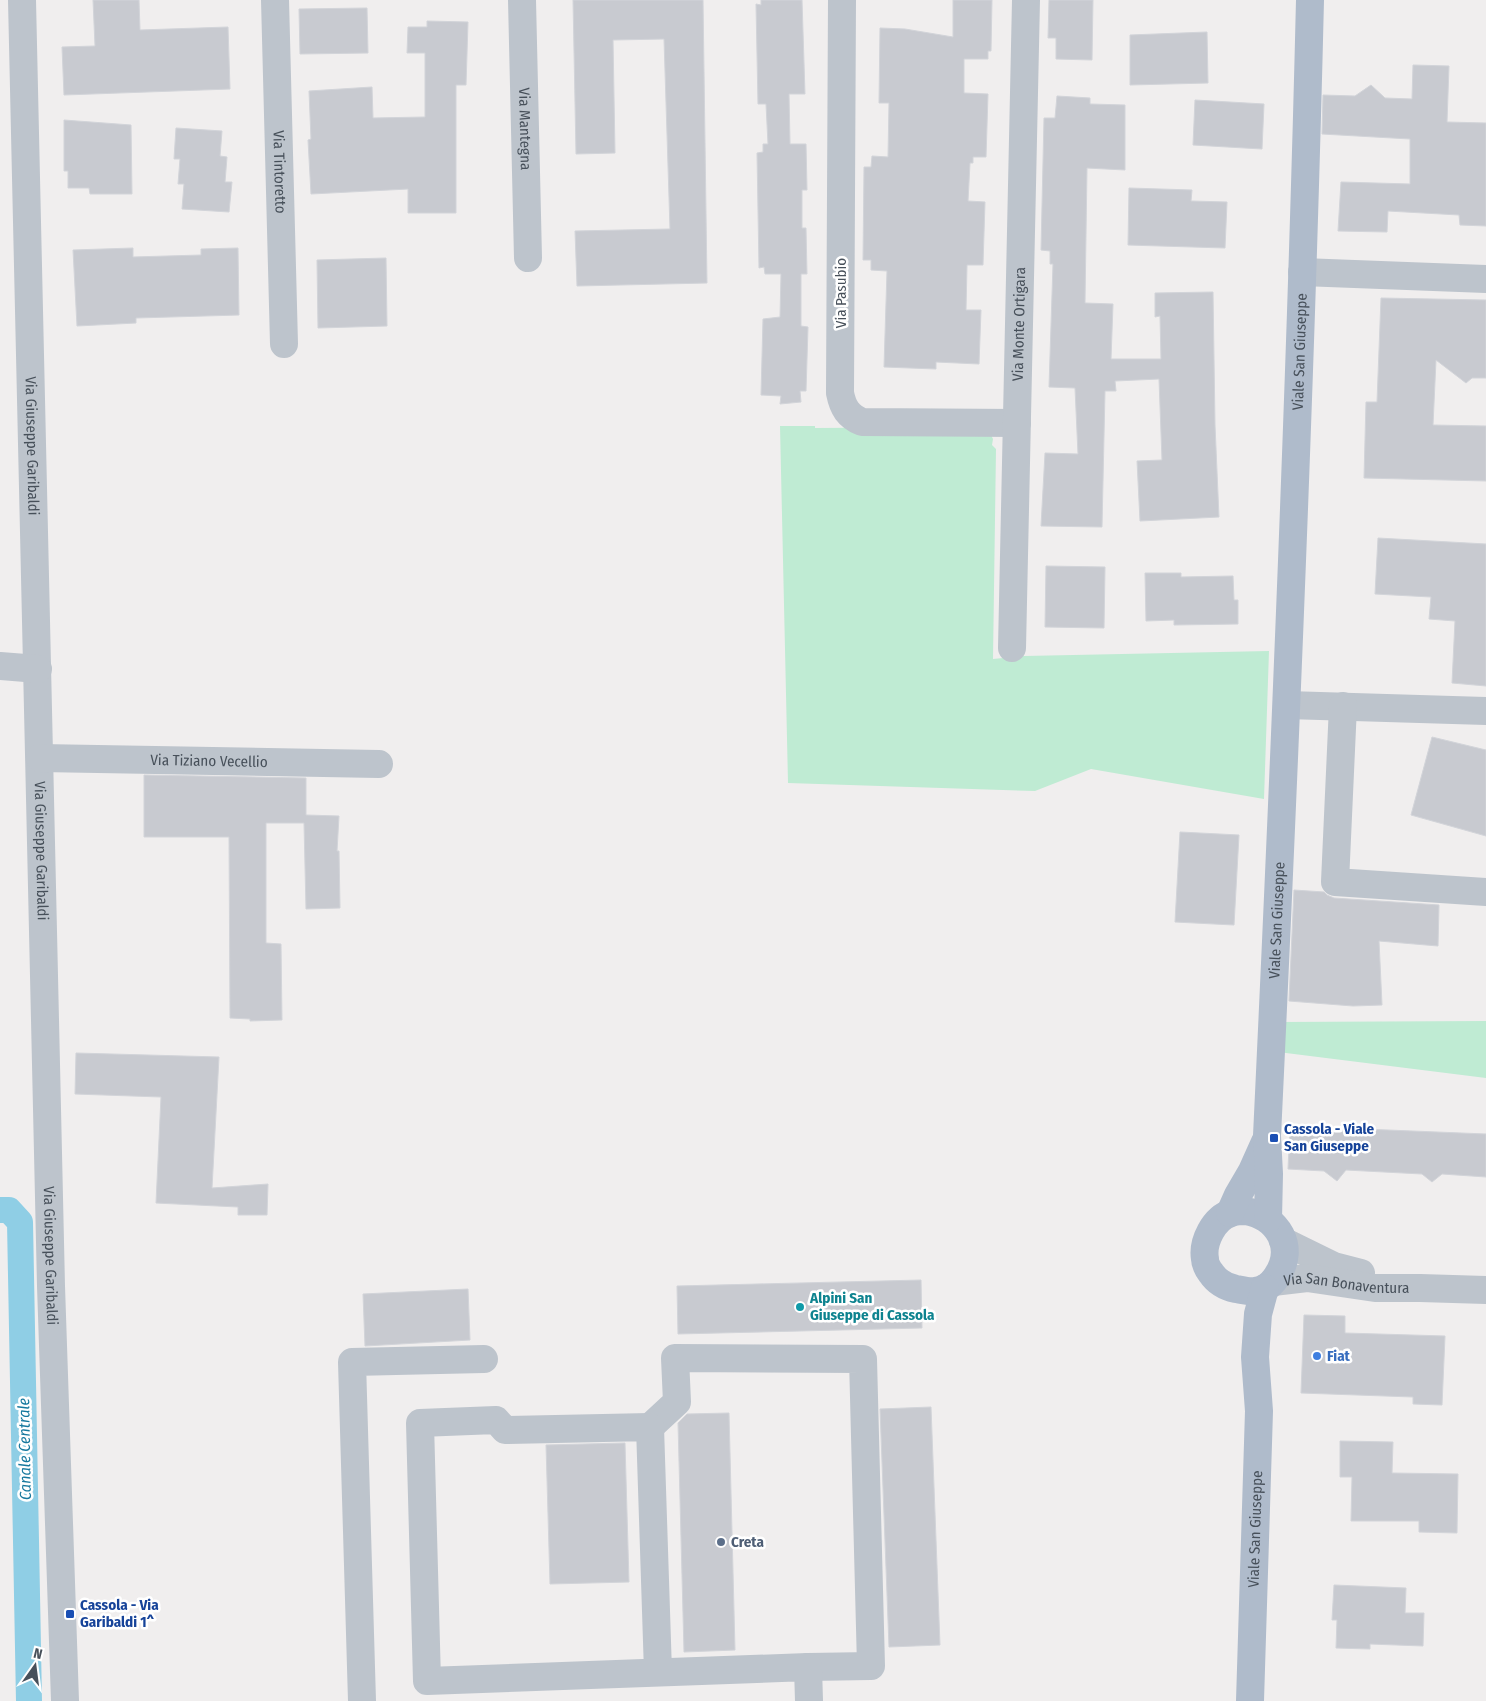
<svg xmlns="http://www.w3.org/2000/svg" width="1486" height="1701" font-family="'Fira Sans Condensed',sans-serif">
<rect width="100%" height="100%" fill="#f0eeee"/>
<g fill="#bfebd3">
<polygon points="780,426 815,426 815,428 970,427 991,435 993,439 992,445 996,449 993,659 1024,656 1269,651 1264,799 1091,769 1035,791 788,783"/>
<polygon points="1486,1021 1486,1078 1278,1052 1278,1022"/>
</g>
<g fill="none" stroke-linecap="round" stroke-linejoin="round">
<polyline stroke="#8fcee5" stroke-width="26" points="0,1210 9,1210 20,1222 29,1701"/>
</g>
<g fill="#c8cad0" stroke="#d2d4d9">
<polygon points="93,0 139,0 140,30 228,27 230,89 64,95 62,47 95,46"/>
<polygon points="573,0 703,0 707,283 577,286 575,231 670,229 664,39 613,40 615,153 576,154"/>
<polygon points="761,0 802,0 805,94 789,94 790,144 806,144 807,190 802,190 802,228 806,228 807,274 801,274 801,326 808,327 806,391 800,391 801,402 780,404 781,396 761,395 763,319 780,317 781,274 765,274 764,267 759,268 757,153 763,152 763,144 768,144 766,104 758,104 756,4 761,5"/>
<polygon points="953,0 992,0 991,51 988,51 988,59 964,59 964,93 988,94 986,157 973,157 973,163 970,163 968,201 985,202 983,265 967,265 966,310 981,310 979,364 936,362 936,369 884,367 887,271 871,270 871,260 863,260 864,167 871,167 872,156 888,157 889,103 879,103 880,28 905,29 953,37"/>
<polygon points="1049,0 1093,0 1092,60 1056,59 1056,38 1048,38"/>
<polygon points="367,8 368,53 300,54 299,9"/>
<polygon points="427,21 468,22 466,85 456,85 456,213 408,213 408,189 311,194 308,140 311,139 309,91 372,87 373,118 425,117 425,53 407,53 408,27 427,27"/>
<polygon points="1207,32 1208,83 1130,85 1130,35"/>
<polygon points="1413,65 1449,66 1447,122 1486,123 1486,226 1460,225 1459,215 1388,211 1387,232 1338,231 1341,182 1410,184 1410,139 1322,134 1323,95 1355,96 1371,85 1385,98 1412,99"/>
<polygon points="1057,96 1090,98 1090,104 1125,105 1125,170 1087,168 1085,303 1113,304 1111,359 1161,359 1160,316 1155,317 1155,293 1213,292 1215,425 1219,517 1140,521 1137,461 1162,460 1159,379 1115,381 1116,391 1105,391 1102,527 1041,526 1045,453 1078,454 1075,388 1049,387 1053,264 1050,264 1050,251 1041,250 1044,118 1055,118"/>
<polygon points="1195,100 1264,104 1262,149 1193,145"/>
<polygon points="64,120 131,125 132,194 90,194 89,188 68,188 68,171 64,171"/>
<polygon points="176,128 222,131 220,156 227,157 225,182 232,182 229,212 182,209 184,184 178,184 180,159 174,159"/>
<polygon points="1129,188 1192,190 1191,201 1227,202 1225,248 1128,245"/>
<polygon points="133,248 133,257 201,255 201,249 238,248 239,315 136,318 136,323 77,326 73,250"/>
<polygon points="386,258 387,326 318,328 317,260"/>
<polygon points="1381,298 1486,300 1486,378 1472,378 1466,383 1436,360 1433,425 1486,426 1486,481 1364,478 1366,402 1377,402"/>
<polygon points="1378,538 1486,544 1486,686 1452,683 1455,621 1429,619 1431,597 1375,594"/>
<polygon points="1046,566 1105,567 1104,628 1045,627"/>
<polygon points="1145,573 1181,573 1181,577 1233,576 1234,600 1238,600 1238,624 1174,625 1174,620 1146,621"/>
<polygon points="1432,737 1486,750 1486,836 1411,815"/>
<polygon points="144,775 306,778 306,815 339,816 337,851 339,851 340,908 306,909 304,823 266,823 266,943 281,944 282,1020 250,1021 250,1019 230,1018 229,837 144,837"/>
<polygon points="1180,832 1239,835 1234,925 1175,922"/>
<polygon points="1294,890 1324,892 1327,895 1334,898 1439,905 1438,946 1379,941 1382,1005 1353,1006 1289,1001"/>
<polygon points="76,1053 219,1057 212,1188 268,1184 267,1215 238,1215 238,1207 156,1203 161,1097 75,1094"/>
<polygon points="1290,1126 1486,1134 1486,1177 1442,1174 1432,1182 1422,1174 1346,1170 1337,1181 1324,1171 1288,1169"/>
<polygon points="921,1280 922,1328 678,1334 677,1286"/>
<polygon points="468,1289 470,1340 365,1346 363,1294"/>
<polygon points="1304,1315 1345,1316 1345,1333 1445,1336 1442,1405 1413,1404 1413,1397 1301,1393"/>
<polygon points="931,1407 940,1645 889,1647 880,1409"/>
<polygon points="729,1413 735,1650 684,1652 678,1423 687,1414"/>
<polygon points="1340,1441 1393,1442 1392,1473 1458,1474 1457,1533 1419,1532 1419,1521 1351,1521 1352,1477 1340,1477"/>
<polygon points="625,1443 629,1582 550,1584 546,1445"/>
<polygon points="1334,1585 1406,1588 1405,1613 1424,1613 1423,1646 1370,1644 1370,1649 1336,1648 1337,1620 1332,1620"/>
</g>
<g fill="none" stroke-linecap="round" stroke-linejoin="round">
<g stroke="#bdc4cc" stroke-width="28">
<path id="s1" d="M22 0 51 1286 65 1701"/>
<path id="s2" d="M275 0 284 344"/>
<path id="s3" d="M522 0 528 258"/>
<path d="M842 0 840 393C843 408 848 416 862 422L1017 423"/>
<polyline points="1302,272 1486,279"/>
<path id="s4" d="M1012 648 1026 0"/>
<polyline points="0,666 38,669"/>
<polyline points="1287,705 1486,711"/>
<polyline points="1343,706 1335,882 1486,892"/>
<path id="s5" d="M40 758 379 764"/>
<polyline points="1283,1241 1334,1266 1361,1273"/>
<path id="s6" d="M1273 1282 1307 1278 1375 1288H1420L1486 1290"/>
<polyline points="650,1427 677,1402 675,1358 863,1359 871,1666 808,1667"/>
<polyline points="658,1672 650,1427 505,1430 496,1420 420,1423 427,1681 808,1667 809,1701"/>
<polyline points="362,1701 352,1362 484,1359"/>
</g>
<g stroke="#afbbcb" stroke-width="28">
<path d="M1246 1211C1278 1217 1296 1247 1277 1276 1272 1284 1265 1290 1255 1291 1249 1292 1242 1290 1236 1289 1226 1287 1217 1282 1211 1273 1208 1269 1205 1264 1205 1259 1202 1242 1214 1218 1231 1213 1236 1211 1241 1211 1246 1211Z"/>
<polyline points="1230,1213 1238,1195 1252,1171 1265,1142"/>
<path id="s7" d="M1268 1219 1269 1174 1267 1136C1285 757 1301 379 1310 0"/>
<path id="s8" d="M1250 1701 1259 1411 1255 1357 1258 1314 1265 1288"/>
</g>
</g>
<g fill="#1a4fb4" stroke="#fff" stroke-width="2">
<rect x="1269" y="1133" width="10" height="10" rx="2.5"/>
<rect x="65" y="1609" width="10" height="10" rx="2.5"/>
</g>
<circle fill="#0f9aa8" stroke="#fff" stroke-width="2" cx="800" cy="1307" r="5"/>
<circle fill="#3f7fe0" stroke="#fff" stroke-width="2" cx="1317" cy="1356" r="5"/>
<circle fill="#5c6f8a" stroke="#fff" stroke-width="2" cx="721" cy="1542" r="5"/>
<g text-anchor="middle" stroke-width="5" stroke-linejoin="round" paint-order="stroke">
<g font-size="15" fill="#47505a" stroke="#fff">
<text dy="5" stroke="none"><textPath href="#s3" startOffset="129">Via Mantegna</textPath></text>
<text dy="5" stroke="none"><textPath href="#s2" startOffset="172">Via Tintoretto</textPath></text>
<text transform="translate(841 293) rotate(-90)" y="5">Via Pasubio</text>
<text dy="5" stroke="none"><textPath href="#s4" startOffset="324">Via Monte Ortigara</textPath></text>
<text dy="5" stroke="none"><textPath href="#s7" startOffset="868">Viale San Giuseppe</textPath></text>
<text dy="5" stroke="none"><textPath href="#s1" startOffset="446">Via Giuseppe Garibaldi</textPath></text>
<text dy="5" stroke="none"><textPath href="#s5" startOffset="169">Via Tiziano Vecellio</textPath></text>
<text dy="5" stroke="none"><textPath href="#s1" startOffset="851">Via Giuseppe Garibaldi</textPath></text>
<text dy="5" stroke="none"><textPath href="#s7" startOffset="299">Viale San Giuseppe</textPath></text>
<text dy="5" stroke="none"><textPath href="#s1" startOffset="1256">Via Giuseppe Garibaldi</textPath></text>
<text dy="5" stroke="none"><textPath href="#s6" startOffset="74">Via San Bonaventura</textPath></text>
<text dy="5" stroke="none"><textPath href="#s8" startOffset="172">Viale San Giuseppe</textPath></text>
</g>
<g font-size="15" font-weight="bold" fill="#164399" stroke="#fff" text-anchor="start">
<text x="1284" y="1134">Cassola - Viale<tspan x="1284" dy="17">San Giuseppe</tspan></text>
<text x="80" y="1610">Cassola - Via<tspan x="80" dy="17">Garibaldi 1^</tspan></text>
</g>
<g font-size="15" font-weight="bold" fill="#0d838f" stroke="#fff" text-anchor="start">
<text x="810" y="1303">Alpini San<tspan x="810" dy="17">Giuseppe di Cassola</tspan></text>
</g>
<g font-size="15" font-weight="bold" fill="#366cbe" stroke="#fff" text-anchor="start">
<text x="1327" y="1361">Fiat</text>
</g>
<g font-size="15" font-weight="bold" fill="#4e5e75" stroke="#fff" text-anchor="start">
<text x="731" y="1547">Creta</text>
</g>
<g font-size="16" font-style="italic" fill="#16789e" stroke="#fff">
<text transform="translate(24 1449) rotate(-91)" y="6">Canale Centrale</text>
</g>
</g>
<g transform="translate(35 1666) rotate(14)" stroke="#ffffff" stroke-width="4" paint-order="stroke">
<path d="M0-4L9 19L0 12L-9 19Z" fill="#47505a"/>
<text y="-8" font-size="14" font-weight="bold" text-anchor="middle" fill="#47505a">N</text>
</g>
</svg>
